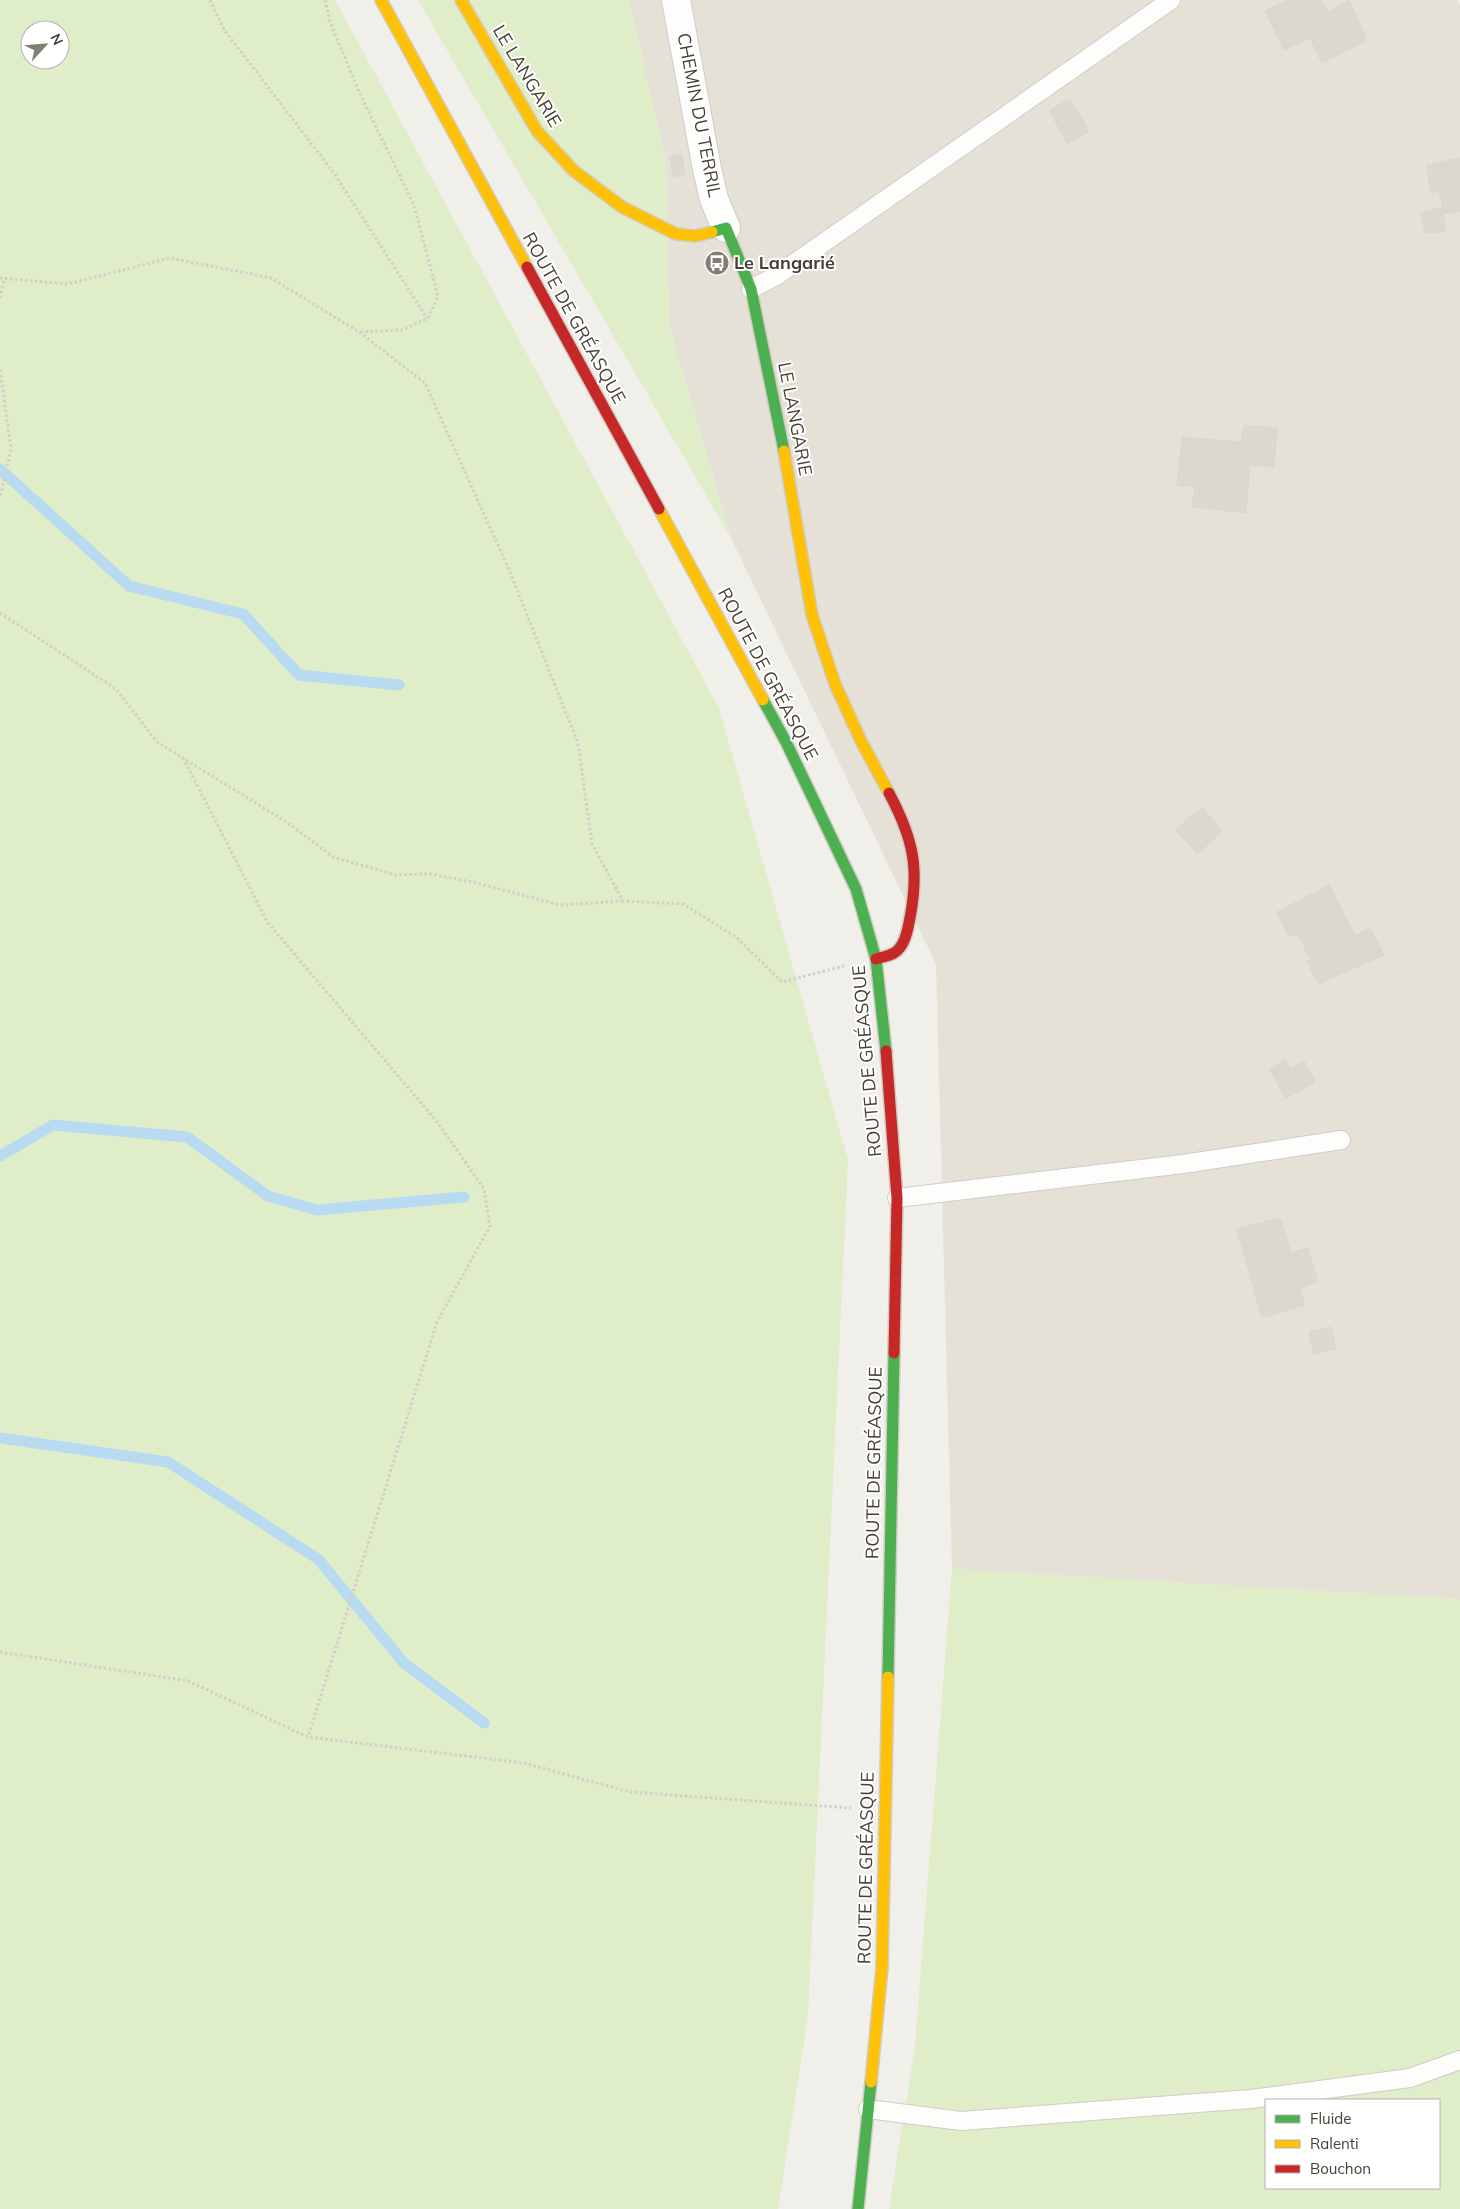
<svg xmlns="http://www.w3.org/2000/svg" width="1460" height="2209" font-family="Mulish,sans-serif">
<rect width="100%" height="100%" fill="#f1efea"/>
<polygon fill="#e6e1d7" points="629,0 1457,0 1460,5 1460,1599 952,1569 936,964 731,538 669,325 666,162"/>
<g fill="#dfedc8" fill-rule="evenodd">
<path d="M0 0H335L719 708 848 1160 808 2016 778 2209H0ZM30 30H60V60H30Z"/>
<polygon points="418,0 629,0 666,162 669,325 731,538"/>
<path d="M952 1569 1460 1599V2209H889L915 2046ZM1266 2100H1439V2188H1266Z"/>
</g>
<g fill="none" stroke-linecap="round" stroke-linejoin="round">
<g stroke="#b8dbf1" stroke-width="11">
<polyline points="0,469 129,586 243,614 299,675 399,685"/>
<polyline points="0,1156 53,1125 187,1137 268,1196 317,1210 464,1197"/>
<polyline points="0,1438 168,1462 318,1559 404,1663 484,1723"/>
</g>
</g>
<g fill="#dbd8d2" stroke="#d9d6d0">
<polygon points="1288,0 1322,0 1328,12 1349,1 1363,30 1366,41 1334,57 1322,32 1284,50 1265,11"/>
<polygon points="1322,32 1334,57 1322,63 1310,38"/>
<polygon points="1070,99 1075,107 1054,119 1050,110"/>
<polygon points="1075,107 1089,132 1067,143 1054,119"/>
<polygon points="681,154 685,174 674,177 670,157"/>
<polygon points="1460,158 1460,211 1444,214 1439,191 1431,193 1427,165"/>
<polygon points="1442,208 1446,231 1433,233 1424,212"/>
<polygon points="1421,212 1424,212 1433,233 1425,233"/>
<polygon points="1244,425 1277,428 1274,467 1250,465 1246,513 1192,507 1198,470 1179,466 1182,437 1241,442"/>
<polygon points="1179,466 1198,470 1195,487 1177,485"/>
<polygon points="1202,807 1222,832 1197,854 1176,830"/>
<polygon points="1329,885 1355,936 1370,928 1384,955 1318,984 1307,961 1321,953 1309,928 1289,937 1277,912"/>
<polygon points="1309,928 1321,953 1310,960 1298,933"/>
<polygon points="1285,1060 1290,1069 1304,1061 1315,1082 1286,1098 1269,1069"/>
<polygon points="1280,1218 1291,1253 1308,1248 1318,1282 1300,1288 1305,1305 1262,1318 1237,1229"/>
<polygon points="1331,1327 1336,1349 1314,1354 1309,1332"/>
</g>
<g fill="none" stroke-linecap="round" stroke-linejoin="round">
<defs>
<g id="lane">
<polyline points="751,289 776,276 1171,0"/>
<polyline points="897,1198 1183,1164 1341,1140"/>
<polyline points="868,2109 961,2121 1251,2099 1410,2078 1460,2060"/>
</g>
<polyline id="street" points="676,0 707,169 714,199 726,228"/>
<g id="fast">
<polyline points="712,232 726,228 751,289 784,451"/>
<polyline points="763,700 786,742 856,889 876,959 886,1051"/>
<polyline points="888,1677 894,1353"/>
<polyline points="858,2209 871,2082"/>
</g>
<g id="slow">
<polyline points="381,0 527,267"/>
<polyline points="461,0 537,131 574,171 622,207 676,234 695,236 712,232"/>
<polyline points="784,451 812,615 835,684 861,741 889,793"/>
<polyline points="659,509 763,700"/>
<polyline points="871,2082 882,1968 888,1677"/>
</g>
<g id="jam">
<polyline points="527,267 659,509"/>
<path d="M876 959C882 957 889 956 894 953 904 947 907 933 909 923 920 870 914 840 889 793"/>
<polyline points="886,1051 897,1198 894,1353"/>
</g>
</defs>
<use href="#lane" stroke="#cfcdc7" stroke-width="20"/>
<use href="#street" stroke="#cfcdc7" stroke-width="30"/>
<use href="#fast" stroke="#d1ccc1" stroke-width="14"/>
<use href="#slow" stroke="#d1ccc1" stroke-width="14"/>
<use href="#jam" stroke="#d1ccc1" stroke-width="14"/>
<g stroke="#d1cfca" stroke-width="3" stroke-dasharray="2.5 2.5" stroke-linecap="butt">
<polyline points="210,0 225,31 334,173 427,318"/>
<polyline points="325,0 330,22 359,92 414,205 438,296 428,318 402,330 359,332"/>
<polyline points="0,278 68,284 170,258 271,278 359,332 425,383 510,572 578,743 592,844 623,901 683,904 736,937 782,982 844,966"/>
<polyline points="0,298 4,280"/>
<polyline points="0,370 11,449 0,497"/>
<polyline points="0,613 116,689 157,742 288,823 333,857 396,875 430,874 477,883 560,905 623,901"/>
<polyline points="183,758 268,923 438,1123 484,1189 490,1226 437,1322 308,1737"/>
<polyline points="0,1652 188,1681 308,1737 524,1763 630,1792 851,1808"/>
</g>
<use href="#lane" stroke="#fdfdfc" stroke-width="18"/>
<use href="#street" stroke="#fdfdfc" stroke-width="28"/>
<use href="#fast" stroke="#4caf50" stroke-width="11"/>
<use href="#slow" stroke="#ffc107" stroke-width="11"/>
<use href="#jam" stroke="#c62828" stroke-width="11"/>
</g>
<defs>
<symbol id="bus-disc" viewBox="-11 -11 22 22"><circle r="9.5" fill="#837d74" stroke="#fff"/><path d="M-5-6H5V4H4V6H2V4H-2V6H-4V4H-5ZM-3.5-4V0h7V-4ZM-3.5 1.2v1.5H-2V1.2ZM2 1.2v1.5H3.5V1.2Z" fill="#fff"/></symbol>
</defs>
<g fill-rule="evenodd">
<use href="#bus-disc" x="703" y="249" width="28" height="28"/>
</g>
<g text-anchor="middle" stroke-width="4" stroke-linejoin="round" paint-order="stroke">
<g font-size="18" fill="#484035" stroke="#fff">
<text transform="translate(527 76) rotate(59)" y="6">LE LANGARIE</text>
<text transform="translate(699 115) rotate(79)" y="6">CHEMIN DU TERRIL</text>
<text transform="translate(574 318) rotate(61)" y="6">ROUTE DE GRÉASQUE</text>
<text transform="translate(795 419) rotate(79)" y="6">LE LANGARIE</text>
<text transform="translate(768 674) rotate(62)" y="6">ROUTE DE GRÉASQUE</text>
<text transform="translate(867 1061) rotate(-95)" y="6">ROUTE DE GRÉASQUE</text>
<text transform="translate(874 1463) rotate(-89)" y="6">ROUTE DE GRÉASQUE</text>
<text transform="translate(866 1868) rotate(-89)" y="6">ROUTE DE GRÉASQUE</text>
</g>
<g font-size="18" font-weight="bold" fill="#484035" stroke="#fff" text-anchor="start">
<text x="734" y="269">Le Langarié</text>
</g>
</g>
<rect x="1265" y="2099" width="175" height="90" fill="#ffffff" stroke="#b6b3ae"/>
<rect x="1275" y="2115" width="25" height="8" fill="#4caf50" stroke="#b6b3ae"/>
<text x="1310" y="2124" font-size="15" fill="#484035">Fluide</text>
<rect x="1275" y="2140" width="25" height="8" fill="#ffc107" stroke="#b6b3ae"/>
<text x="1310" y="2149" font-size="15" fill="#484035">Ralenti</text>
<rect x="1275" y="2165" width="25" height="8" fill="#c62828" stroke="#b6b3ae"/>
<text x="1310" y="2174" font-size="15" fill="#484035">Bouchon</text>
<g transform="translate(45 45) rotate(64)"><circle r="24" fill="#ffffff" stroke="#b6b3ae"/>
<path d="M0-4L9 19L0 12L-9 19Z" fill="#837d74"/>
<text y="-8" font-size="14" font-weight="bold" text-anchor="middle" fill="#484035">N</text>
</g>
</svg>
